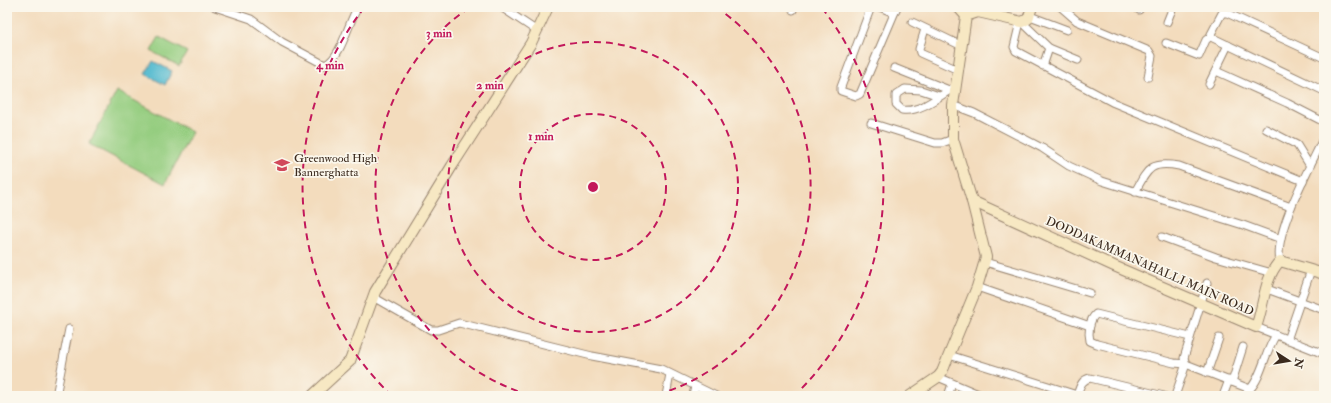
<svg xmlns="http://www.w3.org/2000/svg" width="1331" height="403" font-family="'IM FELL Double Pica',serif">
<rect width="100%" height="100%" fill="#fbf7ec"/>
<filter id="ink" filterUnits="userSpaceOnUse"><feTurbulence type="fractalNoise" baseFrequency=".025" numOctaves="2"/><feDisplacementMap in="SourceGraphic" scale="8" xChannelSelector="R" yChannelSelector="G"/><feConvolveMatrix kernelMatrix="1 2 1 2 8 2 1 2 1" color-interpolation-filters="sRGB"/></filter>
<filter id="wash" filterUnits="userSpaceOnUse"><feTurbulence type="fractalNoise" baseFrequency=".012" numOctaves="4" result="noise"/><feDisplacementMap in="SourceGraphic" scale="16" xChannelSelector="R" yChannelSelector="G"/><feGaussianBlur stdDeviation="0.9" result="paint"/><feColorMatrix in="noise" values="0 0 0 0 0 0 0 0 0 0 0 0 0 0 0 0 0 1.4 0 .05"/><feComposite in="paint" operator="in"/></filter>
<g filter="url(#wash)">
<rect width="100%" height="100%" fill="#f3dcbd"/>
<g fill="#95cd80" stroke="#687c4f">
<polygon points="159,37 187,52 179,66 151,51"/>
<polygon points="117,91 192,132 165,184 89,144"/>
</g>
<polygon fill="#51b9cf" stroke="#467276" points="153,61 172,71 165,85 145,74"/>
</g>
<g filter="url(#ink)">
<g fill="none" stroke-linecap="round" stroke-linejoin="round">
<defs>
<g id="street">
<path d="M215 7 251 19 282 42 325 65C342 57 348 22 358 7"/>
<polyline points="501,7 537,31"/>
<polyline points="871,7 841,87 841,91 856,96 860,94 897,7"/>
<polyline points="880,7 894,13"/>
<polyline points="1061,7 1077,21 1149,51 1152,56 1148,77"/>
<polyline points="793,10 794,7"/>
<polyline points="1139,10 1140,7"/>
<polyline points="1030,16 1067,30"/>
<polyline points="912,22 962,46"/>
<polyline points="1020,22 1014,47 1016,51 1112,102 1303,181"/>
<polyline points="1022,22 1049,48 1078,60"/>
<polyline points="1167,22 1173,7"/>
<polyline points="925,29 919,49 920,53 958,70"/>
<polyline points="1166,43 1199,56 1206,40 1211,36"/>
<polyline points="1324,58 1227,13 1222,13 1211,34 1213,38 1324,91"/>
<polyline points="1043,66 1049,48"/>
<polyline points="894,68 949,90"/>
<polyline points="1216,71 1287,103 1324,122"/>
<polyline points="1209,84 1228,45"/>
<path d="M939 96 921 90 905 89 896 95V104L902 110C920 113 941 95 956 86"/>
<polyline points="953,105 974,113 1042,148 1069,166 1102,181 1243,225 1281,239"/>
<polyline points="871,123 935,143 942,143 953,139"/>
<polyline points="1266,129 1297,145 1310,166"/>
<path d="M1135 192C1148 168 1151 161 1179 166L1291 207"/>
<polyline points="1162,237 1216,257 1272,273"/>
<path d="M1280 261C1273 233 1311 165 1324 137"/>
<polyline points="985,262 1090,293"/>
<path d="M1207 283 1184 358 1186 364 1250 389C1262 377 1265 351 1276 335"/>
<polyline points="977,287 1090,326"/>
<polyline points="1267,289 1324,310"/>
<polyline points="373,297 431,330 438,330 459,323 592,356 661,369 716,396"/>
<polyline points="1256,327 1324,354"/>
<polyline points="1287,340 1311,270"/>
<polyline points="949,355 1077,395"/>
<polyline points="1207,373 1219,338"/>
<polyline points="938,377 983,396"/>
<polyline points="1232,382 1243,347"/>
<polyline points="56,396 69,329"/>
<polyline points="666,396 670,374"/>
<polyline points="693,396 695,386"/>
<polyline points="948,396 952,384"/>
<path d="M1082 396 1077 395C1080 387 1081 380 1090 378L1164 396"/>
<path d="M1175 396 1186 364 1174 363 1097 344 1090 341C1088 332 1089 320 1096 314L1190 337"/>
<polyline points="1223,396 1229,380"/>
</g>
<g id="secondary">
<polyline points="966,16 978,12 1022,22 1028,19 1032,7"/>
<path d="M972 201 1114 266 1256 327C1264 306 1264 277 1280 261L1324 274"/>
<polyline points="312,396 350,361 375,292 452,166 531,43 548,7"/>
<polyline points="910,396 938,377 942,372 977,287 986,257 972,201 953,139 953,105 966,16 958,7"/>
</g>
</defs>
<use href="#street" stroke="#97836e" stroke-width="9"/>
<use href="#secondary" stroke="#97836e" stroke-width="12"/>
<use href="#street" stroke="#fff" stroke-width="7"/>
<use href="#secondary" stroke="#f7e8c3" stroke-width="10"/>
</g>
</g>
<g fill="none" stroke="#c2185b" stroke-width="2" stroke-dasharray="7 5">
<circle cx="593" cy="187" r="73"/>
<circle cx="593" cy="187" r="145"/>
<path d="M529 395A218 218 0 0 1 470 7M716 7A218 218 0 0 1 657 395"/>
<path d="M392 396A290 290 0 0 1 364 8M822 8A290 290 0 0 1 794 396"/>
</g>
<defs>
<symbol id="school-bare" viewBox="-9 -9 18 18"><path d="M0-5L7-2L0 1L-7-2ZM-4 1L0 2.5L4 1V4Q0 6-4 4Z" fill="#d1495b" stroke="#fbf7ec" stroke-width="2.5" paint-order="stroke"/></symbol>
</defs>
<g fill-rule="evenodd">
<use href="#school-bare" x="271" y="154" width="22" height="22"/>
</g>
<g text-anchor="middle" stroke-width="3.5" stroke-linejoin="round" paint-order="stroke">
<g font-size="12" fill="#3b2a1e" stroke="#fbf7ec" text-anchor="start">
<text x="294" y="162">Greenwood High<tspan x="294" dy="14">Bannerghatta</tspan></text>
</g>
<g font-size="12" fill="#3b2a1e" stroke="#fbf7ec">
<text transform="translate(1150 266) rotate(24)" y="4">DODDAKAMMANAHALLI MAIN ROAD</text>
</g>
</g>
<circle cx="593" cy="187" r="6" fill="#c2185b" stroke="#fbf7ec" stroke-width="2"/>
<g font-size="12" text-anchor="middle" font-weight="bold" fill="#c2185b" stroke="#fbf7ec" stroke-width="3.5" stroke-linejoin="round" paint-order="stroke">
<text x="439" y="37">3 min</text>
<text x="330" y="69">4 min</text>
<text x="490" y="89">2 min</text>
<text x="541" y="140">1 min</text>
</g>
<rect width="1331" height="403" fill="none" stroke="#fbf7ec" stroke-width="24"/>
<g transform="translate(1289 361) rotate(102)" stroke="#fbf7ec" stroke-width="3" paint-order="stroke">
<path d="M0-3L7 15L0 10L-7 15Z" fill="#3b2a1e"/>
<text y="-6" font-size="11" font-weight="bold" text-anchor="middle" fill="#3b2a1e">N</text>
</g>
</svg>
